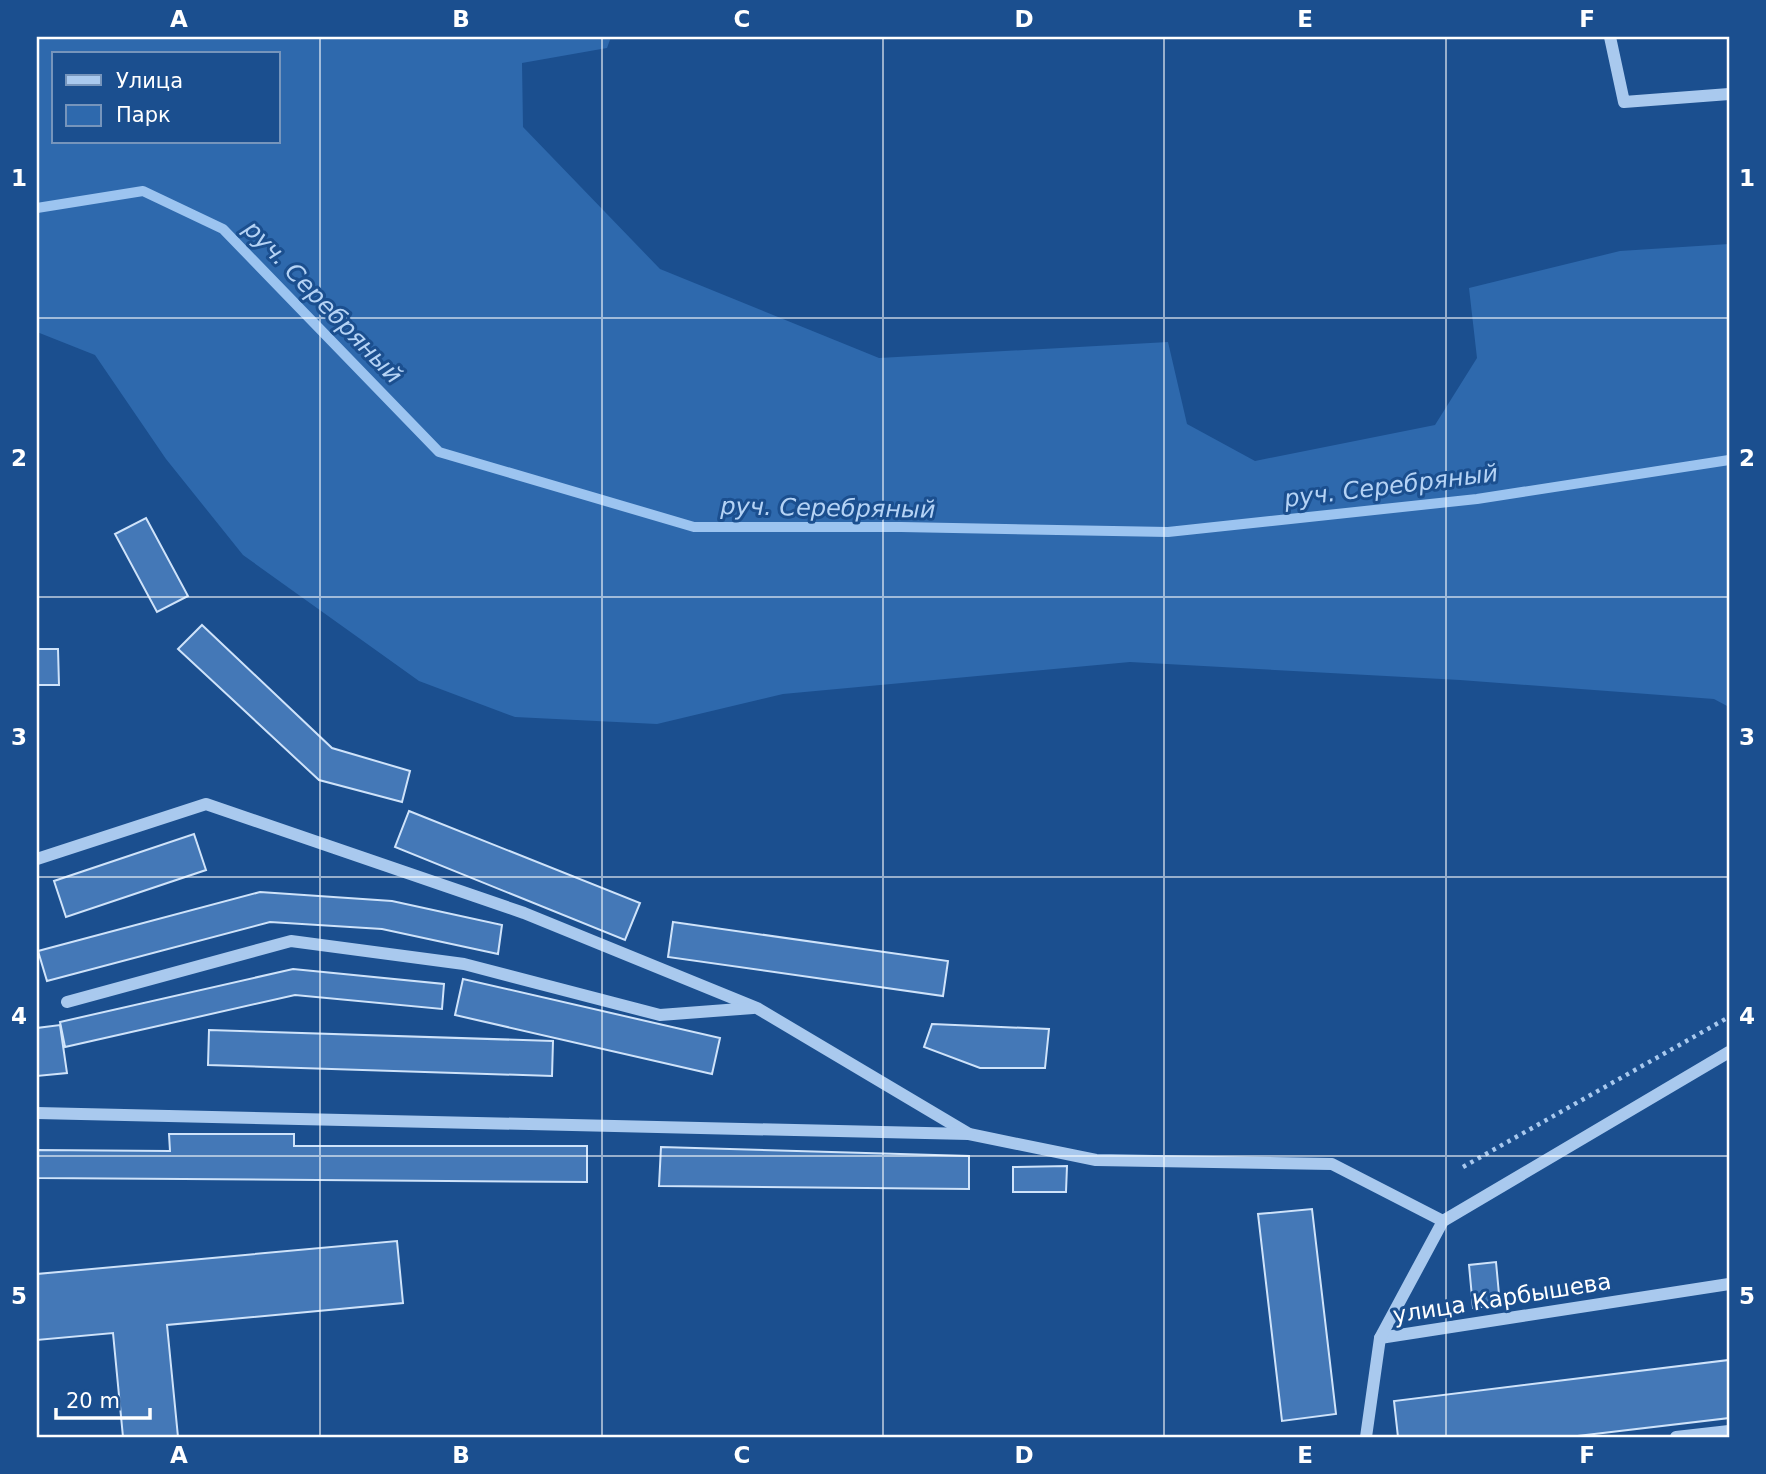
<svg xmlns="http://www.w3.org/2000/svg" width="1766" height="1474" font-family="'DejaVu Sans',sans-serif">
<rect width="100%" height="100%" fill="#1b4f8f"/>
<path fill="#2e69ad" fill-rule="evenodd" d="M37 37H611L607 48 522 63 523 127 660 269 879 358 1168 342 1187 424 1255 461 1435 425 1477 358 1469 288 1620 251 1729 244V707L1714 699 1460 680 1130 662 783 694 657 724 515 717 419 681 243 555 166 459 95 355 37 332ZM54 54H278V142H54Z"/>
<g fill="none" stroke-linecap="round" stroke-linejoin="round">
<polyline stroke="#9cc4f0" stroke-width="10" points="37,208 143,191 223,229 439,452 694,527 901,527 1168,532 1477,499 1729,460"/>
</g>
<g fill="#4478b7" stroke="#cfe3fa" stroke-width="2">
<polygon points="146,518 188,596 157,612 115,534"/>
<polygon points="202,625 332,748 410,771 402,802 319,780 178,649"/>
<polygon points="37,649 58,649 59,685 37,685"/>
<polygon points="409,811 640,903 625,940 395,847"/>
<polygon points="194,834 206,870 66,917 54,881"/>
<polygon points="260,892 392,901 502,925 498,954 382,929 270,922 47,981 38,951"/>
<polygon points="673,922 948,961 943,996 668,957"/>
<polygon points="293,969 444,984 442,1009 295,995 65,1047 60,1022"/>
<polygon points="463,979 720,1038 712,1074 455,1015"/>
<polygon points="932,1024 1049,1029 1045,1068 980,1068 924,1047"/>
<polygon points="60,1025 67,1073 37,1076 37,1028"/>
<polygon points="209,1030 553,1041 552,1076 208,1065"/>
<polygon points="169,1134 294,1134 294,1146 587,1146 587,1182 37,1178 37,1150 170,1151"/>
<polygon points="661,1147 969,1156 969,1189 659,1186"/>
<polygon points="1067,1166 1066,1192 1013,1192 1013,1167"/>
<polygon points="1312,1209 1336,1414 1282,1421 1258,1214"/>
<polygon points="397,1241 403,1303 167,1325 178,1437 123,1437 113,1333 37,1340 37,1274"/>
<polygon points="1496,1262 1500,1305 1473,1308 1469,1265"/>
<polygon points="1729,1360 1729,1418 1569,1437 1398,1437 1394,1401"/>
</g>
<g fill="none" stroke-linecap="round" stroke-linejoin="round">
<polyline stroke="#a9c9ee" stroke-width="4.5" stroke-dasharray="3.5 5" stroke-linecap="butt" points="1463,1167 1729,1017"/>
<g stroke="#a9c9ee" stroke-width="12">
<polyline points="1610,37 1624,102 1729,94"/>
<polyline points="37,859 206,804 524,913 757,1008 969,1134 1096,1160 1332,1164 1443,1221"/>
<polyline points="67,1002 291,941 464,964 660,1015 753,1008"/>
<polyline points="37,1113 969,1134"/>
<polyline points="1380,1338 1729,1284"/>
<polyline points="1366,1437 1380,1338 1443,1221 1729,1052"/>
<polyline points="1676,1437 1729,1431"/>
</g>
</g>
<path fill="none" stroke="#fff" stroke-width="2" stroke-opacity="0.55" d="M320 37V1437M602 37V1437M883 37V1437M1164 37V1437M1446 37V1437M37 318H1729M37 597H1729M37 877H1729M37 1156H1729"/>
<g text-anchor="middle" stroke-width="6" stroke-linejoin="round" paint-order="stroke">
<g font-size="23" fill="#fff" stroke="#1b4f8f">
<text transform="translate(1502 1298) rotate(-9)" y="8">улица Карбышева</text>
</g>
<g font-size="24" font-style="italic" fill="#b5d3f5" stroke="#1b4f8f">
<text transform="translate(323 302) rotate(46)" y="8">руч. Серебряный</text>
<text transform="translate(1391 486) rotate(-7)" y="8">руч. Серебряный</text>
<text transform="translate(828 508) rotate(1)" y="8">руч. Серебряный</text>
</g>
</g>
<rect width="1766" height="1474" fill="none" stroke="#1b4f8f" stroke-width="77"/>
<rect x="52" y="52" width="228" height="91" fill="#1b4f8f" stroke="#7695bc" stroke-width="2"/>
<rect x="66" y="75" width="35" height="10" fill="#a9c9ee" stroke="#7695bc" stroke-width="2"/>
<text x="116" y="88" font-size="21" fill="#ffffff">Улица</text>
<rect x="66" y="105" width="35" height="21" fill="#2e69ad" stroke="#7695bc" stroke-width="2"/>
<text x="116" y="122" font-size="21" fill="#ffffff">Парк</text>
<path d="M56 1408v10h94v-10" fill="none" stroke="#ffffff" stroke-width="3.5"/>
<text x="66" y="1408" font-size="21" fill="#ffffff" stroke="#1b4f8f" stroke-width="5" paint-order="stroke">20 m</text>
<rect x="38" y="38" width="1690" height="1398" fill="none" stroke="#fff" stroke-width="2.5"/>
<g font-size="23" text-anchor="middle" font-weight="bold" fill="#fff">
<text x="179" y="27">A</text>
<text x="461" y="27">B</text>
<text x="742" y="27">C</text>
<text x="1024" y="27">D</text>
<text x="1305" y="27">E</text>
<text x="1587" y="27">F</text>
<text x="19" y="186">1</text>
<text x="1747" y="186">1</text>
<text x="19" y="466">2</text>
<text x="1747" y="466">2</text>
<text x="19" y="745">3</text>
<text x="1747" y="745">3</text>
<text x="19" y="1024">4</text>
<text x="1747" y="1024">4</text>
<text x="19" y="1304">5</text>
<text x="1747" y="1304">5</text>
<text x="179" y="1463">A</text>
<text x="461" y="1463">B</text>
<text x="742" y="1463">C</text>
<text x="1024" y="1463">D</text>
<text x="1305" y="1463">E</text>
<text x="1587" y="1463">F</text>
</g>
</svg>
